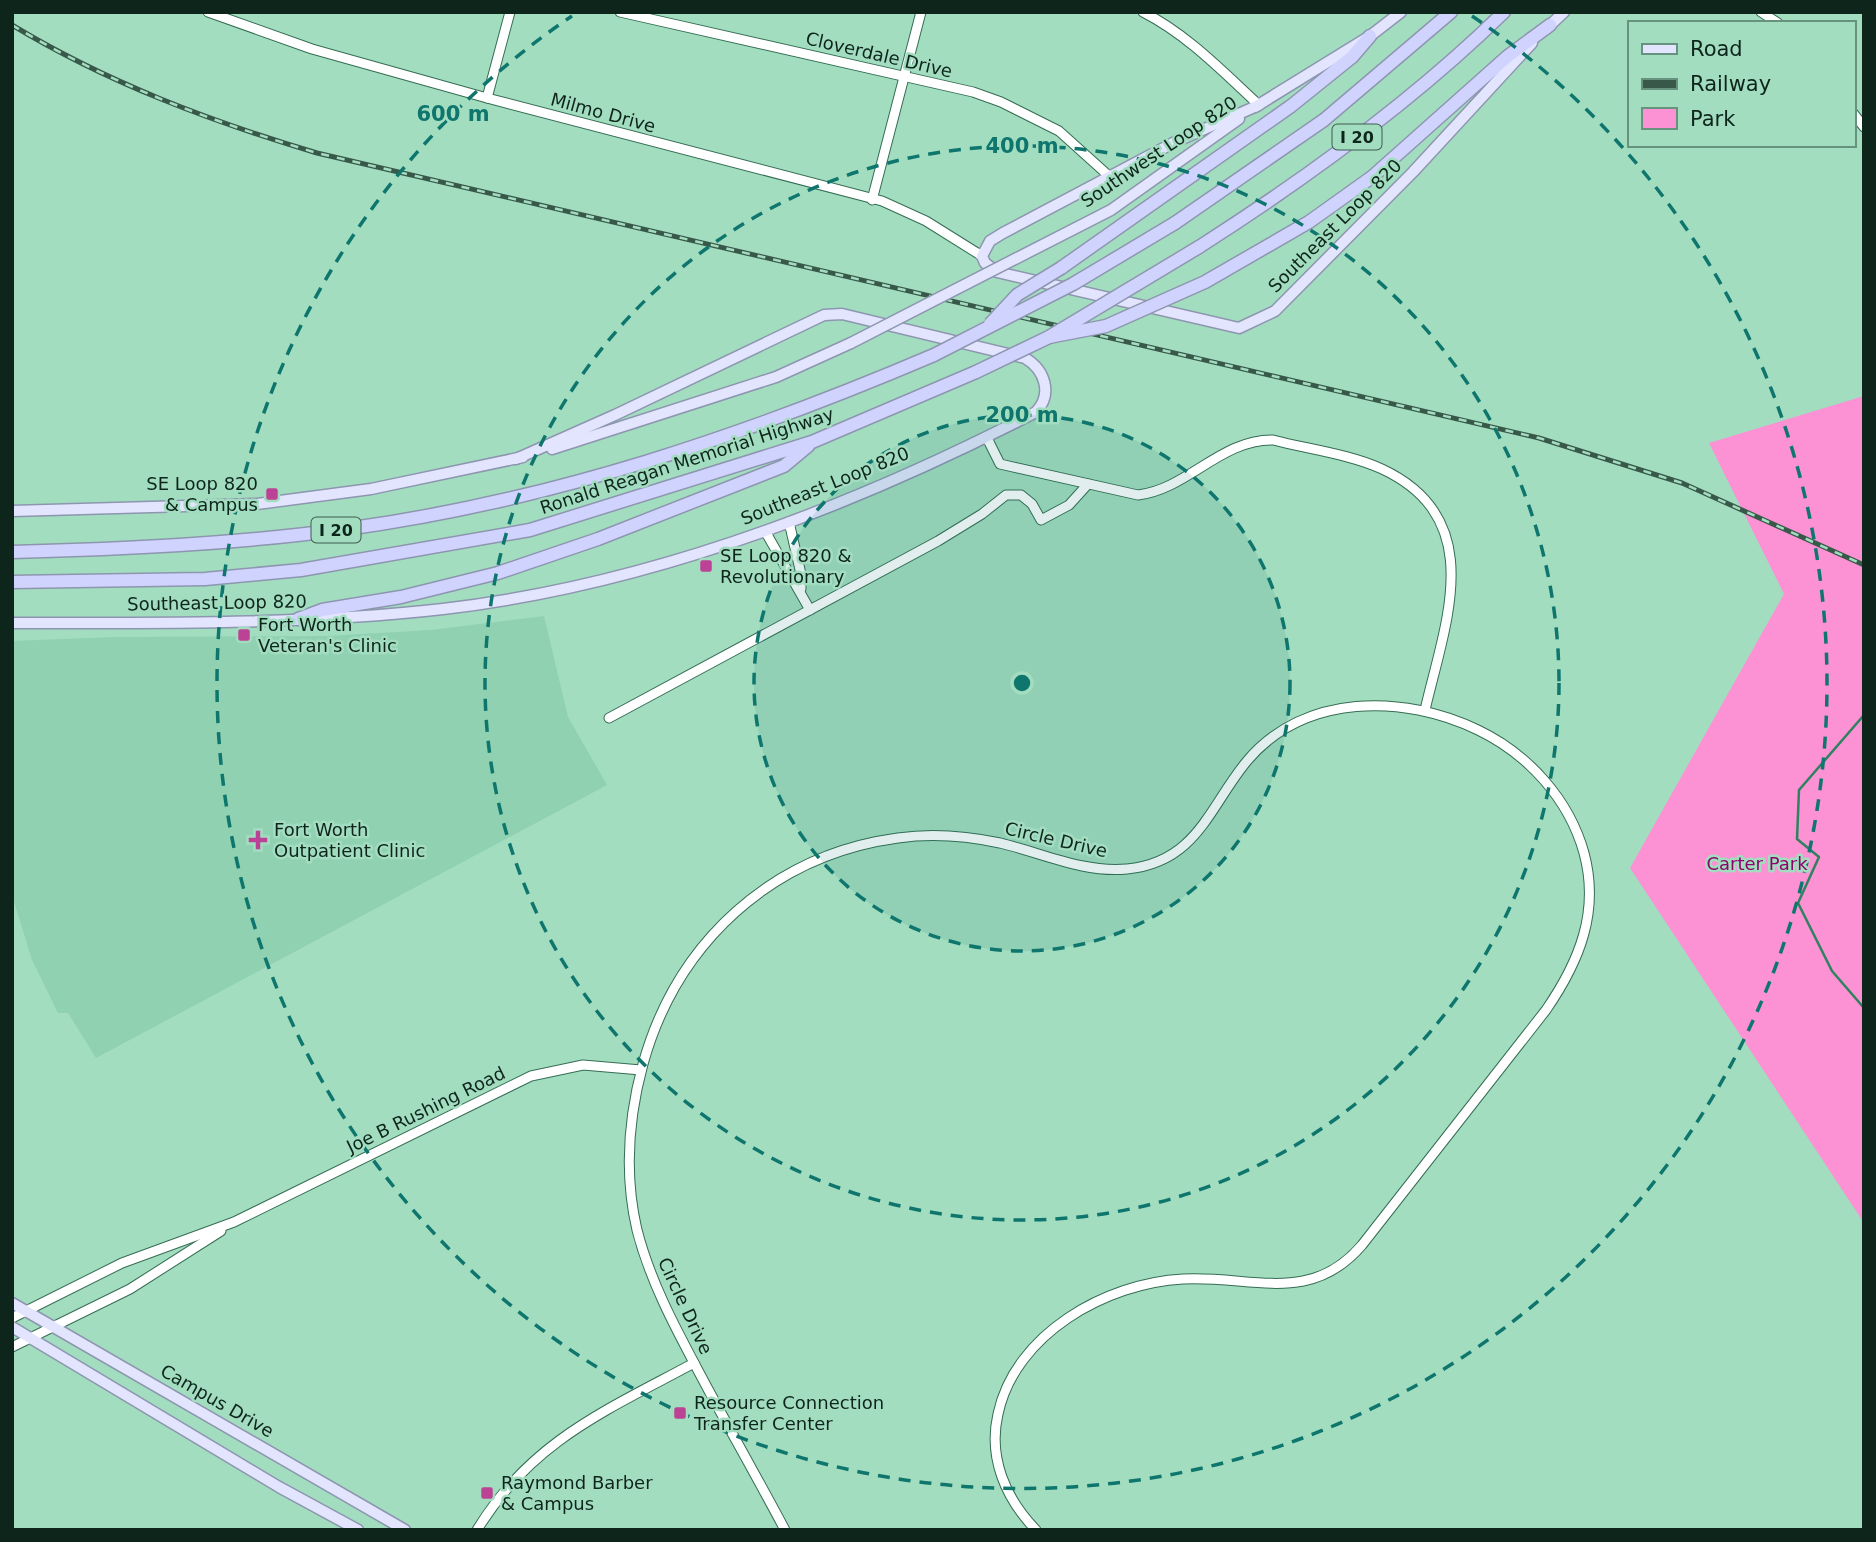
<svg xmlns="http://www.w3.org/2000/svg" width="1876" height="1542" font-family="'DejaVu Sans',sans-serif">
<rect width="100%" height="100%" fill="#a3ddc0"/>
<polygon fill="#90d1b1" points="544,616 568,717 607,785 96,1058 68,1013 58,1013 32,960 12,895 12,641 114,637 327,636 431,630"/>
<polygon fill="#fc91d4" points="1864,396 1864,1223 1630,868 1784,594 1709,443"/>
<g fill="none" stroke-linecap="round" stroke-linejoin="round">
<polyline stroke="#2e8260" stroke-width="2.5" points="1864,715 1799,790 1797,839 1819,857 1798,903 1832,971 1864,1008"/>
<defs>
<g id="minor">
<polyline points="208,12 312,49 487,98 882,201 926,221 982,256"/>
<polyline points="620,12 973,92 1001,102 1059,131 1109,176"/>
<path d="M1143 12C1188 35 1222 71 1259 105"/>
<polyline points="1761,12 1778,23"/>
<polyline points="487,98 510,12"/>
<polyline points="1853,113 1864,127"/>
<polyline points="872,200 921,12"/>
<path d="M987 438 1000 464 1138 495C1188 489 1221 439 1273 440 1307 449 1349 454 1382 469 1489 519 1445 623 1425 710"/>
<polyline points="789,522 801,574 801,589"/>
<polyline points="765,531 810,610"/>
<polyline points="609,718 938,541 982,514 1006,495 1021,495 1032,504 1041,520 1069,505 1088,484"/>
<polyline points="12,1318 122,1263 234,1222 531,1076 583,1065 641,1070"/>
<polyline points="12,1347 130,1289 221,1231"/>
<path d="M477 1530C531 1441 607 1410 694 1363"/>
<path d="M785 1530C760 1483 734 1437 709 1391 681 1338 652 1288 637 1230 624 1174 628 1119 643 1064 677 942 772 855 898 838 932 833 967 836 1000 843 1042 853 1083 873 1127 869 1197 862 1209 807 1247 761 1304 693 1404 694 1478 730 1528 754 1569 799 1584 853 1600 912 1579 962 1546 1010L1362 1245C1310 1306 1251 1275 1183 1279 1106 1283 1015 1334 998 1414 988 1457 1005 1498 1036 1530"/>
</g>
<g id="major">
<polyline points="1546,29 1564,12"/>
<polyline points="1259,105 1175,142 1003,233 990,241 982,256 985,263 997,272 1239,328 1275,311 1413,172 1532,43"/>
<polyline points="1255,107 1370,36 1401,12"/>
<polyline points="1017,258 1111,210 1239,119"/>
<polyline points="552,449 776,377 851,343"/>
<polyline points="12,511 257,504 371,489 523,457"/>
<path d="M12 623C156 623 300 625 443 609 650 585 852 507 1036 412 1053 394 1045 370 1025 358L842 314 824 315 615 415 516 459"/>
<polyline points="12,1303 405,1530"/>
<polyline points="12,1327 279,1487 358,1530"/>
</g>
<g id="highway">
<polyline points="1372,177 1508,56 1550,25"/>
<polyline points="1175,223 1324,120 1451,12"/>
<path d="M1199 247C1307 178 1412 102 1504 12"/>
<polyline points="1061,268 1291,106 1352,57 1370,36"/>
<path d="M12 552C124 549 235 544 346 529 551 501 744 436 934 355"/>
<polyline points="12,582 205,579 301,570 530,530 812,442 976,372"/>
<polyline points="298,619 322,610 401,597 498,573 598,539 784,466 808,446"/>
</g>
</defs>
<use href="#minor" stroke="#356d54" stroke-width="11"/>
<use href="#major" stroke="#8d96af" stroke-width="13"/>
<use href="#highway" stroke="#8d96af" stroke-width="15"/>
<use href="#minor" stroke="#fff" stroke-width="9"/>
<use href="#major" stroke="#e3e5ff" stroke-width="10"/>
<use href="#highway" stroke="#d1d3ff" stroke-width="12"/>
<defs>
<path id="rail" d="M12 25C108 83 210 121 317 153L1539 438 1682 483 1864 565"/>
</defs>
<use href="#rail" stroke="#385949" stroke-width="5"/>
<use href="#rail" stroke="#a3ddc0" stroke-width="2.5" stroke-dasharray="8" stroke-linecap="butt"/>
<defs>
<polyline id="major-bridge" points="851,343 1017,258"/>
<g id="highway-bridge">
<polyline points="990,324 1017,295 1061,268"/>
<polyline points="1049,337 1106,326 1205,282 1309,222 1372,177"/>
<polyline points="934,355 1073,284 1175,223"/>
<polyline points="976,372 1049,337 1199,247"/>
</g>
</defs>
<use href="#major-bridge" stroke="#8d96af" stroke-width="13" stroke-linecap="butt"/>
<use href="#highway-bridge" stroke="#8d96af" stroke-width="15" stroke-linecap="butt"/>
<use href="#major-bridge" stroke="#e3e5ff" stroke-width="10"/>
<use href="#highway-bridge" stroke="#d1d3ff" stroke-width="12"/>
</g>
<circle cx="1022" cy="683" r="268" fill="#0f766e" fill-opacity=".12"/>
<g fill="none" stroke="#0f766e" stroke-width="3.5" stroke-dasharray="12 9">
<circle cx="1022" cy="683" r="268"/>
<circle cx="1022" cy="683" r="537"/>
<path d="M1472 16A805 805 0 1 1 572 16"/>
</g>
<g fill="#bc4295" stroke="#a3ddc0" stroke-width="2.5">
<rect x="265" y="487" width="14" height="14" rx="3.5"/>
<rect x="699" y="559" width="14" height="14" rx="3.5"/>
<rect x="237" y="628" width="14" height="14" rx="3.5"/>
<path d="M254.5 829.5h7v7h7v7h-7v7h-7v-7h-7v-7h7z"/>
<rect x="673" y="1406" width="14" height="14" rx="3.5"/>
<rect x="480" y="1486" width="14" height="14" rx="3.5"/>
</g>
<g text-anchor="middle" stroke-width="5" stroke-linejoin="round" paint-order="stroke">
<g fill="#a3ddc0" stroke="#3b5c4c" stroke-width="2">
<rect x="1332.5" y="124.5" width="49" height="25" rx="5"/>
<rect x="311.5" y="517.5" width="49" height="25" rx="5"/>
</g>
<g font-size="16" font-weight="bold" fill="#0e251b">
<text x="1357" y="143">I 20</text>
<text x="336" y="536">I 20</text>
</g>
<g font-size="18" fill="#0e251b" stroke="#a3ddc0">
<text transform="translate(879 55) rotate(13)" y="6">Cloverdale Drive</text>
<text transform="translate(603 113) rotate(15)" y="6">Milmo Drive</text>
<text transform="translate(1159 152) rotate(-34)" y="6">Southwest Loop 820</text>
<text transform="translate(1335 226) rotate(-45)" y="6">Southeast Loop 820</text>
<text transform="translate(687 461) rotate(-18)" y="6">Ronald Reagan Memorial Highway</text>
<text transform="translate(825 486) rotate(-22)" y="6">Southeast Loop 820</text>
<text transform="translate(217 603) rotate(-1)" y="6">Southeast Loop 820</text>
<text transform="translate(1056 840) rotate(13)" y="6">Circle Drive</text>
<text transform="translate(426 1110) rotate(-26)" y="6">Joe B Rushing Road</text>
<text transform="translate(685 1306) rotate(65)" y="6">Circle Drive</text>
<text transform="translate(217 1401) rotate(30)" y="6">Campus Drive</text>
</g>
<g font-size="18" fill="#0e251b" stroke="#a3ddc0" text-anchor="start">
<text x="258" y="490" text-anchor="end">SE Loop 820<tspan x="258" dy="21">&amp; Campus</tspan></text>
<text x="720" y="562">SE Loop 820 &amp;<tspan x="720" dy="21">Revolutionary</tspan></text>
<text x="258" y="631">Fort Worth<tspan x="258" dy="21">Veteran's Clinic</tspan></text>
<text x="274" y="836">Fort Worth<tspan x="274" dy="21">Outpatient Clinic</tspan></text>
<text x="694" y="1409">Resource Connection<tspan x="694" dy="21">Transfer Center</tspan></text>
<text x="501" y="1489">Raymond Barber<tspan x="501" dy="21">&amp; Campus</tspan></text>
</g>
<g font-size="18" fill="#8c0469" stroke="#a3ddc0">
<text x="1757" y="870">Carter Park</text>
</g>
</g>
<circle cx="1022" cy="683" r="10" fill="#0f766e" stroke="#a3ddc0" stroke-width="3.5"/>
<g font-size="21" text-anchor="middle" font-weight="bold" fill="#0f766e" stroke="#a3ddc0" stroke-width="5" stroke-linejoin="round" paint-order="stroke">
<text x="453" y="121">600 m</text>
<text x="1022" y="153">400 m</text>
<text x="1022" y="422">200 m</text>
</g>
<rect width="1876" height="1542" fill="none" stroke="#0e251b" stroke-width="28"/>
<rect x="1628" y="21" width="228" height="126" fill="#a3ddc0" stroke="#67937e" stroke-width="2"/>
<rect x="1642" y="44" width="35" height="10" fill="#e3e5ff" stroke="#67937e" stroke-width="2"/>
<text x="1690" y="56" font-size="21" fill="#0e251b">Road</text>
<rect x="1642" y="79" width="35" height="10" fill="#385949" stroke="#67937e" stroke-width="2"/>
<text x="1690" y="91" font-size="21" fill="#0e251b">Railway</text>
<rect x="1642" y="108" width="35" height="21" fill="#fc91d4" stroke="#67937e" stroke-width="2"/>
<text x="1690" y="126" font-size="21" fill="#0e251b">Park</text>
</svg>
